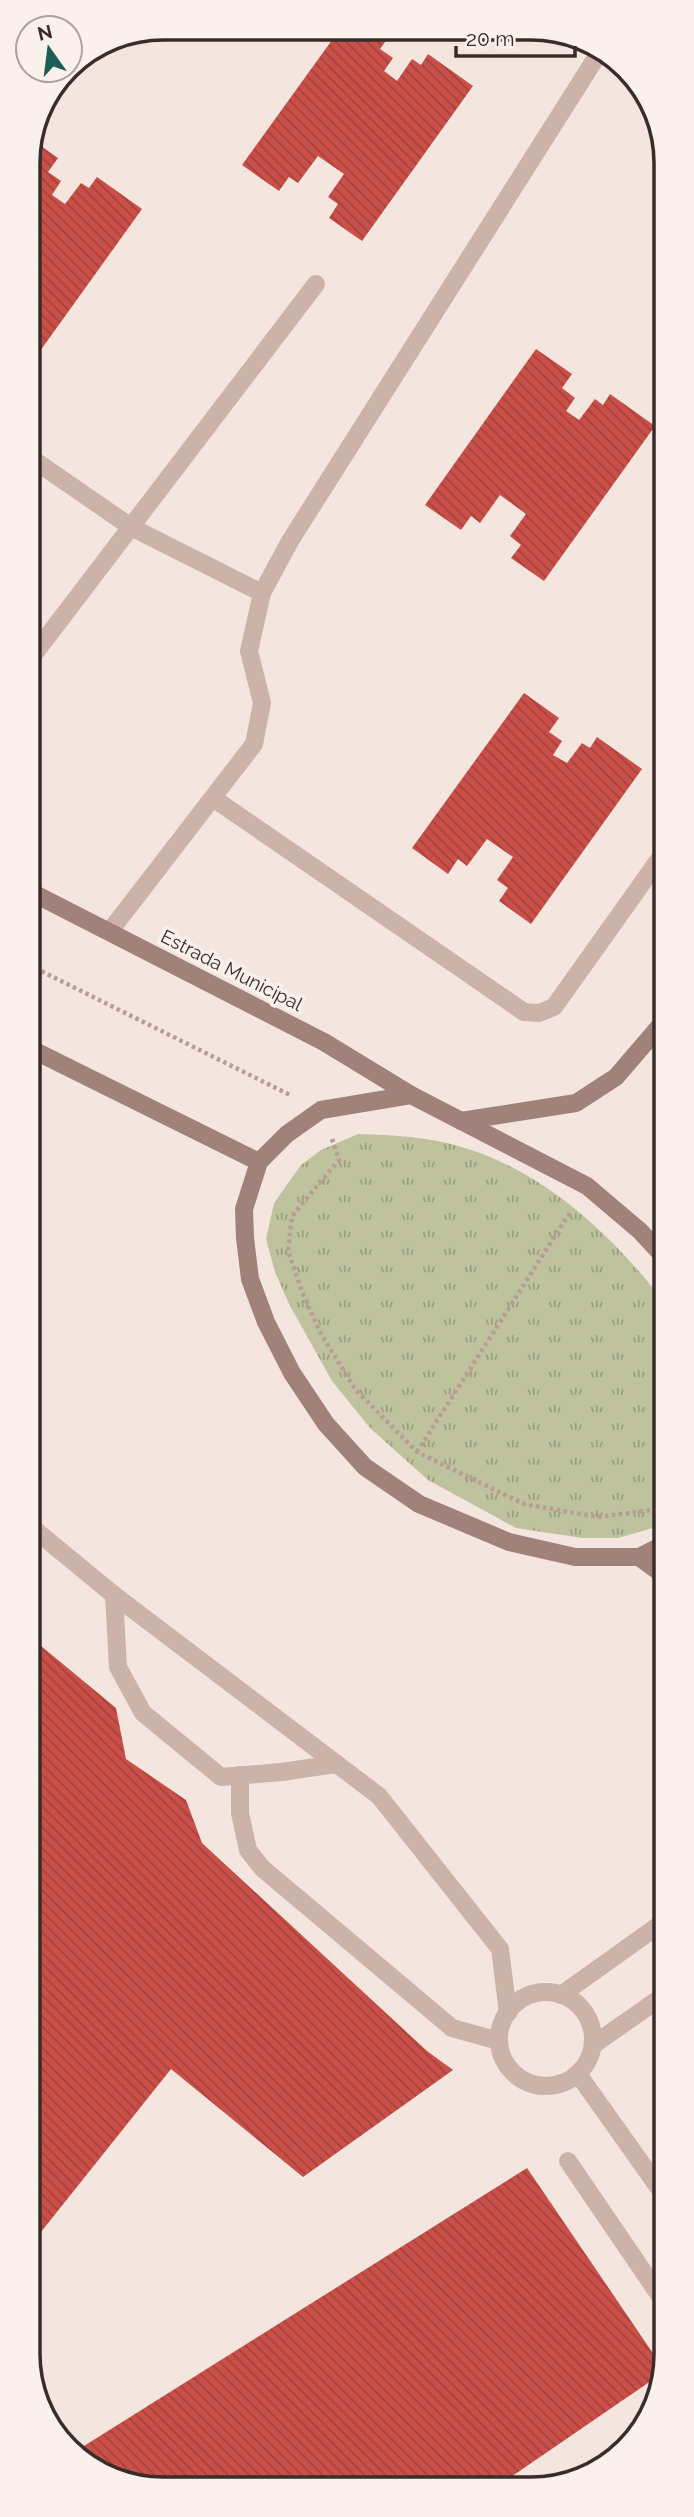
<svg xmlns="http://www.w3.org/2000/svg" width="694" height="2517" font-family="Raleway,sans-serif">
<defs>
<pattern id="grass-tufts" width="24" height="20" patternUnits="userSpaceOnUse" patternTransform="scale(1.75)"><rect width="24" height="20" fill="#bec39e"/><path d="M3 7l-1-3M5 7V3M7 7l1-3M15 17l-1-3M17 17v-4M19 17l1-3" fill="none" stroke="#9b9f81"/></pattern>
<pattern id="building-back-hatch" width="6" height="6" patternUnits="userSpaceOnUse" patternTransform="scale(1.75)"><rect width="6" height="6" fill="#c94f48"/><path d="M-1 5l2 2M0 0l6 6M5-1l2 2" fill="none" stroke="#a4423c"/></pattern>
</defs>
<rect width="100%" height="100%" fill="#f4e6df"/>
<path fill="url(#grass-tufts)" d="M358 1134C394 1135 431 1137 465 1148 547 1173 614 1237 665 1303V1521L653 1528 618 1538H582L516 1528 428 1480 370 1428 332 1381 289 1304 275 1272 266 1239 274 1203 301 1165 321 1150Z"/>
<g fill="url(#building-back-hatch)">
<polygon points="340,29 382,29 390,35 380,49 393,58 384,71 397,81 412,59 421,65 428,54 473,86 362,241 329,218 338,204 328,197 344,174 318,156 298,183 289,177 279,191 242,165"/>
<polygon points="34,141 58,158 48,172 61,181 52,195 65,204 81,183 89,188 97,177 142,209 30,365 28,155"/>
<polygon points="536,349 572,374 562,388 575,398 566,411 579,420 595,399 603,405 610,394 655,426 544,581 511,558 521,545 510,536 526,514 500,495 480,523 471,516 461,530 425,505"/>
<polygon points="524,693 559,718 549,732 562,741 553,755 567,763 582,743 590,748 597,737 642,769 531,924 499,901 508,888 497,880 513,857 487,839 467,866 458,859 448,874 412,848"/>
<polygon points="29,1636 116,1708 126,1759 186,1800 202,1843 427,2051 453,2070 303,2177 171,2069 29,2247"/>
<polygon points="527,2168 663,2368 661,2374 495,2488 136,2486 76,2451"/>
</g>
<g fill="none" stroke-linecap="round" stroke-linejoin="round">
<g stroke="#b89d94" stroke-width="4.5" stroke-dasharray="3.5 3.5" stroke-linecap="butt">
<polyline points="29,965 290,1095"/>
<polyline points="332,1139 339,1160 292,1216 288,1251 303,1294 320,1332 355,1389 417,1452 524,1504 598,1517 652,1510 665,1498"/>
<polyline points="417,1452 571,1211"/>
</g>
<g stroke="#ccb3aa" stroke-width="18">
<polyline points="29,1525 114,1595 379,1796 500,1949 508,2013"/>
<polyline points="114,1595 118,1667 143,1713 221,1777 282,1772 336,1764"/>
<polyline points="240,1775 240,1813 248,1850 262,1868 452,2028 499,2041"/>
<circle cx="546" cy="2039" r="47"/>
<polyline points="561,1995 666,1920"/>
<polyline points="593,2045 666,1994"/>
<polyline points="578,2074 666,2198"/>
<polyline points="568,2161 666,2305"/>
</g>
<g stroke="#ccb3aa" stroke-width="18">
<polyline points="28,456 131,527 262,593"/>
<polyline points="28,662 316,284"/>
<polyline points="213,798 524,1012 539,1013 554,1007 665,851"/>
<polyline points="110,931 254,744 262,703 249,651 262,593 290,541 599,53"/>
</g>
<g stroke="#a0827b" stroke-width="18">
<polyline points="29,891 324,1042 411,1095"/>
<polyline points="29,1048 259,1162"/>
<polyline points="461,1121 576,1103 616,1077 665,1020"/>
<polyline points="665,1258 640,1231 587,1186 411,1095 321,1110 287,1134 259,1162 244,1209 245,1238 250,1279 266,1322 292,1373 326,1424 365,1467 419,1504 509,1542 575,1557 639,1557 665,1544"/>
<polyline points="639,1557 665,1576"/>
</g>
</g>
<g text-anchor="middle" stroke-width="7" stroke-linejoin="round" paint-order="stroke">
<g font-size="19" fill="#3a2c2a" stroke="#fbf1ec">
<text transform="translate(232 970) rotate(27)" y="7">Estrada Municipal</text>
</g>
</g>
<path d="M0 0H694V2517H0ZM163 40H531A123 123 0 0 1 654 163V2354A123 123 0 0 1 531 2477H163A123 123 0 0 1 40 2354V163A123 123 0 0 1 163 40Z" fill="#fbf1ec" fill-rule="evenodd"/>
<path fill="none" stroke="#3a2c2a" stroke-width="3.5" d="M163 40H531A123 123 0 0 1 654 163V2354A123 123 0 0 1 531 2477H163A123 123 0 0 1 40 2354V163A123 123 0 0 1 163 40Z"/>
<g transform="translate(49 49) rotate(346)"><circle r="33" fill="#fbf1ec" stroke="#aea29e" stroke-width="2"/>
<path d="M0-5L12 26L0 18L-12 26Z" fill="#1e5d55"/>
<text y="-10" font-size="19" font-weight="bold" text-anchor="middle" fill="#3a2c2a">N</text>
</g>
<path d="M456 46v10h119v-10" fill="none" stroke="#3a2c2a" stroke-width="3.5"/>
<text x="466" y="46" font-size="21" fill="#3a2c2a" stroke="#fbf1ec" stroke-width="5" paint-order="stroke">20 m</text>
</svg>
